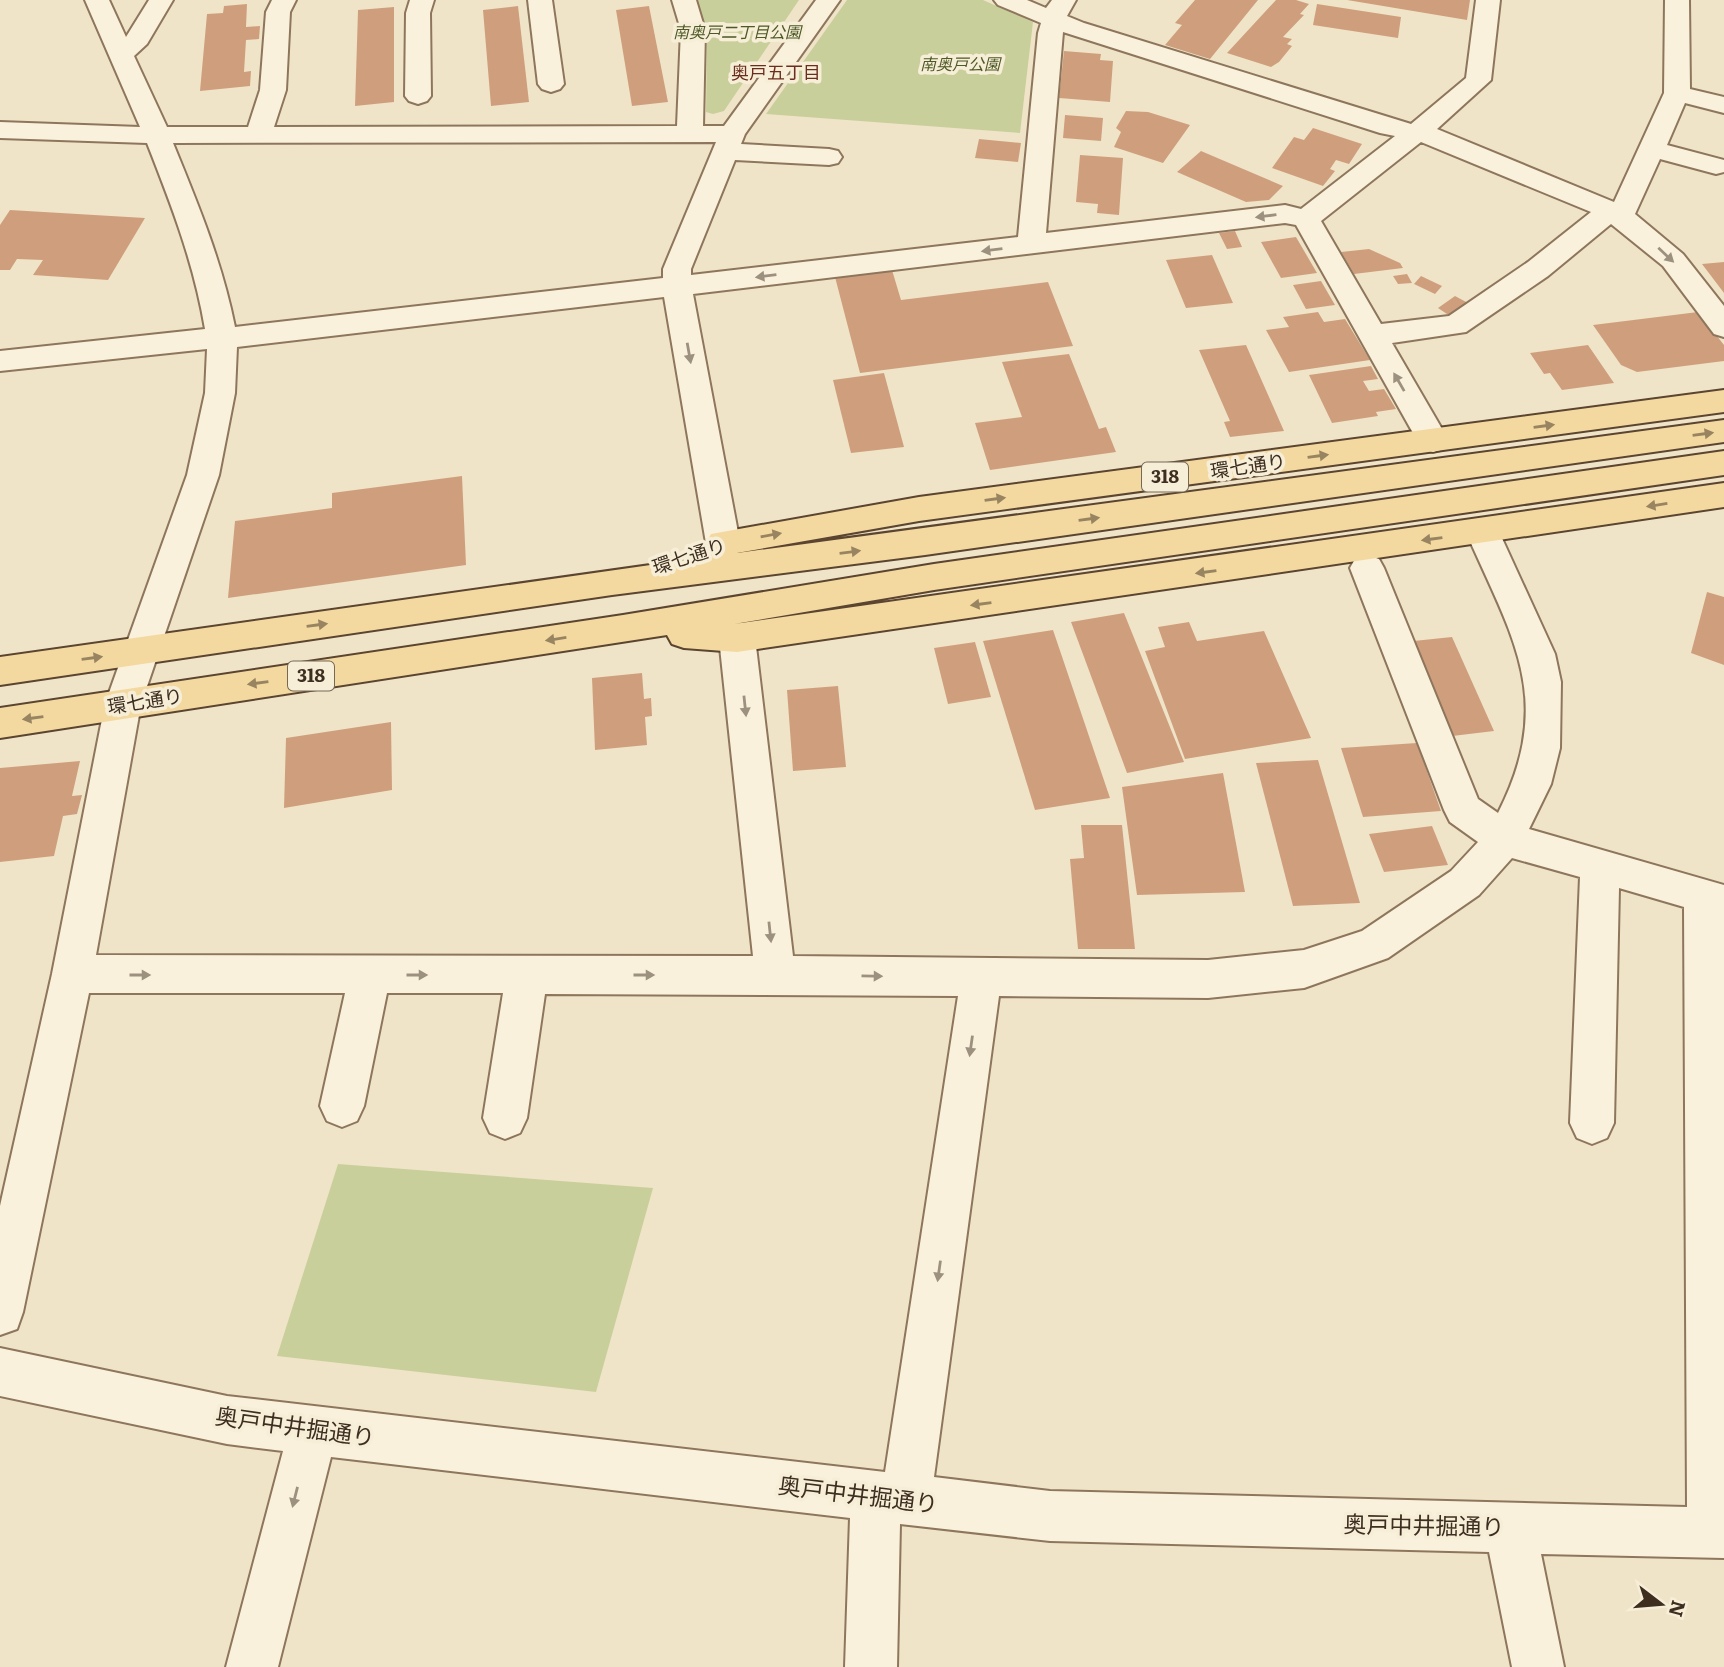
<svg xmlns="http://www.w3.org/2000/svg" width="1724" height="1667" font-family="Literata,'Noto Sans JP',serif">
<rect width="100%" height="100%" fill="#f0e4c8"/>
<g fill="#c9cf9b">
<polygon points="697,0 799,0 724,111 713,114 706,112 707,38"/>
<polygon points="847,0 983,0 1033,22 1020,133 766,114"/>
<polygon points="338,1164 653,1188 596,1392 277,1356"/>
</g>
<g fill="#cf9f7d">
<polygon points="1195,0 1258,0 1210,59 1165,45 1182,25 1175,23"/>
<polygon points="1276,0 1296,0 1309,4 1300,14 1304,15 1283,37 1292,39 1287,44 1292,46 1279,62 1271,67 1227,53"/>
<polygon points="1347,0 1470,0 1467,20"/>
<polygon points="247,4 246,27 260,26 259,39 246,40 244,72 251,71 250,86 200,91 207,14 223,13 224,6"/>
<polygon points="1317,4 1401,17 1398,38 1313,25"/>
<polygon points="518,6 529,102 491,106 483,10"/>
<polygon points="649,6 668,102 632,106 616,10"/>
<polygon points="394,7 394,102 355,106 358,10"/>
<polygon points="1064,51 1101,54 1100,60 1113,61 1110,102 1059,98"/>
<polygon points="1126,111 1148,112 1190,125 1163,163 1114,147 1121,132 1116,128"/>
<polygon points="1065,115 1103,118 1101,141 1063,138"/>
<polygon points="1313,128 1362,144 1349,164 1336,160 1330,169 1335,171 1323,186 1272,168 1294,137 1304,140"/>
<polygon points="979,139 1021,143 1018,162 975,158"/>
<polygon points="1201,151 1283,186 1269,200 1246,202 1177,172"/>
<polygon points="1080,155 1123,158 1119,215 1097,213 1098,204 1076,202"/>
<polygon points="10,210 145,218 108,280 33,275 43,260 17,259 10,270 0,270 0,225"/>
<polygon points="1235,231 1242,247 1227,249 1219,233"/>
<polygon points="1296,237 1317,273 1281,278 1261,242"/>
<polygon points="1369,249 1400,263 1403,268 1354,274 1341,252"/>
<polygon points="1212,255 1233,303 1186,308 1166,260"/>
<polygon points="1724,262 1724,293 1702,264"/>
<polygon points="892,270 901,300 1048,282 1073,346 860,373 835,277"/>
<polygon points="1407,274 1412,283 1398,284 1393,276"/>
<polygon points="1421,276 1442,286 1435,294 1414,284"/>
<polygon points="1321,281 1335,305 1306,309 1293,285"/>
<polygon points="1455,296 1468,303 1450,316 1438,308"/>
<polygon points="1318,312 1324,322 1345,319 1370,360 1289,372 1266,330 1289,327 1283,317"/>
<polygon points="1698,312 1724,345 1724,361 1637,372 1621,365 1593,325"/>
<polygon points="1246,345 1284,431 1230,437 1224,422 1230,421 1199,350"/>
<polygon points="1588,345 1614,383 1562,390 1550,373 1544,374 1530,353"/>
<polygon points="1069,354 1099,429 1106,427 1116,452 990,470 975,423 1022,417 1002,362"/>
<polygon points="1371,366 1378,379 1363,381 1369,391 1384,389 1396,409 1376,412 1378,416 1332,423 1309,375"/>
<polygon points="884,373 904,447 851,453 833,380"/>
<polygon points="462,476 466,565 228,598 235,521 332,508 332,493"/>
<polygon points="1707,592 1724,597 1724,665 1691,653"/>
<polygon points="1124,613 1184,762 1127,773 1071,622"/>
<polygon points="1189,622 1197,641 1264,631 1311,738 1185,759 1145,651 1165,647 1158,627"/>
<polygon points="1053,630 1110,798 1035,810 983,641"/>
<polygon points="1452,637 1494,731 1444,737 1404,642"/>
<polygon points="975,642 991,697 948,704 934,648"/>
<polygon points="642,673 644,699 651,698 652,716 645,717 647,745 595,750 592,678"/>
<polygon points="838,686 846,767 793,771 787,690"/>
<polygon points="391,722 392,790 284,808 286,738"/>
<polygon points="1417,743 1441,811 1363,817 1341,748"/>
<polygon points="1318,760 1360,903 1293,906 1256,763"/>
<polygon points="80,761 72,796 82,795 77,814 63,816 54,856 0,862 0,768"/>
<polygon points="1223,773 1245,892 1137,895 1122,787"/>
<polygon points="1081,825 1122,825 1135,949 1078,949 1070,859 1084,858"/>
<polygon points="1432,826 1448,865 1384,872 1369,834"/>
</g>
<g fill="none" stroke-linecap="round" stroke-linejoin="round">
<defs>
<g id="minor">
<path d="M85 0H109L126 37 149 0H173L147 44 134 56 167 127H248L260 90 266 12 272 0H296L290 12 286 90 274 127 677 126 681 30 672 0H696L705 30 703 126H724L816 0H840L745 134 741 144 829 149 838 151 842 157 838 163 829 165 735 160 691 269V275L1018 237 1038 33 1041 23 998 5 994 0H1027L1046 8 1052 0H1076L1067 16 1084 23 1411 124 1466 78 1476 0H1500L1491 80 1437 129 1614 202 1664 93 1665 0H1689L1690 89 1724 97V113L1685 103 1667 145 1724 160V172L1716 174 1660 159 1635 214 1683 254 1724 306V337L1714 334 1663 266 1611 224 1548 276 1466 332 1392 343 1449 441 1444 449 1433 452 1422 449 1296 225 1285 223 693 294 740 543 735 552 723 556 711 552 706 543 664 297 237 347 235 393 219 475 141 704 96 955 753 956 719 638 725 628 737 624 749 628 755 638 793 956 1208 960 1304 950 1362 931 1451 871 1478 842 1450 822 1444 810 1350 568 1355 559 1367 555 1379 559 1384 568 1478 799 1498 813C1556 699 1512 637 1466 532L1471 523 1483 520 1495 523 1555 654 1561 682 1560 748 1551 784 1529 829 1724 885V1558L1541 1554 1564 1667H1512L1489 1552 1050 1541 900 1524 897 1667H845L850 1518 331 1457 278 1667H226L283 1451 227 1444 0 1396V1348L227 1396 885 1472 958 996 545 994 527 1118 520 1133 505 1139 490 1133 483 1118 503 993H387L364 1106 357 1121 342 1127 327 1121 320 1106 345 993H89L23 1312 17 1329 0 1335V1206L52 974 105 704 187 475 205 393 207 349 0 371V351L205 329C194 263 171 204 147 143L0 138V122L140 127ZM1063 32 1380 133 1395 136 1301 209 1285 205 1046 233ZM716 142 663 269V278L235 327C222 262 198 204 173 143ZM1421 142 1591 212 1528 262 1449 316 1381 324 1321 221ZM1512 858 1580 877 1570 1123 1577 1138 1592 1144 1607 1138 1614 1123 1619 888 1684 907 1687 1507 1050 1491 934 1477 999 996 1208 998 1304 988 1388 958 1479 895Z"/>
<polygon points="410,0 434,0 430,13 431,96 427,101 418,104 409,101 405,96 406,13"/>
<polygon points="528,0 552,0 564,84 560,89 551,92 542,89 538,84"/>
</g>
<g id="major">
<polygon points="1724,390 1724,412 919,521 737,553 1724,420 1724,442 925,555 612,595 0,685 0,657 721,555 711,552 706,543 711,534 919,497"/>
<polygon points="1724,451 1724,475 934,590 734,624 1724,483 1724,507 737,652 684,648 672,644 667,635 0,738 0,708 623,615 934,564"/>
</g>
</defs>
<use href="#minor" stroke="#8d765c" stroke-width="4"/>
<use href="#major" stroke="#5b4430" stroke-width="4"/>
<use href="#minor" fill="#faf1dc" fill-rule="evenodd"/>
<use href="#major" fill="#f3d9a0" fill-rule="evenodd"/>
</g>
<defs><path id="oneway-solid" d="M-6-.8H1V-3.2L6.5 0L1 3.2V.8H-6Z" transform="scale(1.75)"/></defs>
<g fill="#9c907e">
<use href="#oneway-solid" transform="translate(1266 216) rotate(173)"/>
<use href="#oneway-solid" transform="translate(992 250) rotate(173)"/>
<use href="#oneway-solid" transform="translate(1666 255) rotate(43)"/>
<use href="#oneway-solid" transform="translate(766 276) rotate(173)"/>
<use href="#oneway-solid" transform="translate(689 353) rotate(80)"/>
<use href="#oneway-solid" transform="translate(1399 382) rotate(-120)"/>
<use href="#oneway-solid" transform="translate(745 706) rotate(84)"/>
<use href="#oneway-solid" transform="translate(770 932) rotate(84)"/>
<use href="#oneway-solid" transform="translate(140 975)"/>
<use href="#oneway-solid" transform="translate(417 975)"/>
<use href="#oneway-solid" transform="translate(644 975)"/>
<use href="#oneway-solid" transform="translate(872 976) rotate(1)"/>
<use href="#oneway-solid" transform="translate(971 1046) rotate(98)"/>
<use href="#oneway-solid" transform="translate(939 1271) rotate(98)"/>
<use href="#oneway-solid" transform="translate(295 1497) rotate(104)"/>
</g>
<g fill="#988460">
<use href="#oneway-solid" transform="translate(1544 426) rotate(-8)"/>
<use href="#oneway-solid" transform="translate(1703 434) rotate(-8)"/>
<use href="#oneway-solid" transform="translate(1318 456) rotate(-8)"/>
<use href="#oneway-solid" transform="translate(995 499) rotate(-8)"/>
<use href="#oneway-solid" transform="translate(1657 505) rotate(171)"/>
<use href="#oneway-solid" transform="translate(1089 519) rotate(-8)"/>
<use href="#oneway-solid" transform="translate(771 535) rotate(-10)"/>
<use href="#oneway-solid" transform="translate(1432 539) rotate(172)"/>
<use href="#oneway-solid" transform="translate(850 552) rotate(-7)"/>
<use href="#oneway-solid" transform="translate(1206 572) rotate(172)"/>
<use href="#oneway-solid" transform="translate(981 604) rotate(172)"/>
<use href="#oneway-solid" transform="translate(317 625) rotate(-8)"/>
<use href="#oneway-solid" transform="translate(556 639) rotate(171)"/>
<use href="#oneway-solid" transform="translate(92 658) rotate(-8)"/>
<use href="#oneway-solid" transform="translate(258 683) rotate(172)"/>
<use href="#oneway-solid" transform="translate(33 718) rotate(172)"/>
</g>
<g text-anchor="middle" stroke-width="7" stroke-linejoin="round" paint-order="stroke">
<g font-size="16" font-style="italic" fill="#4d5a26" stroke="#f7eed8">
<text x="737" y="38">南奥戸二丁目公園</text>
<text x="960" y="70">南奥戸公園</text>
</g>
<g font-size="18" fill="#6b2e1e" stroke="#f7eed8">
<text x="776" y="79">奥戸五丁目</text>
</g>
<g fill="#f7eed8" stroke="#756857" stroke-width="2">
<rect x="1142" y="462.5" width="46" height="29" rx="5"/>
<rect x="288" y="661.5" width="46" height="29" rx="5"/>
</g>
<g font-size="18" font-weight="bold" fill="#3d2e20">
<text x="1165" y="483">318</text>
<text x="311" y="682">318</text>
</g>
<g font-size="19" fill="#3d2e20" stroke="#f7eed8">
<text transform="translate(1248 466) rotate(-8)" y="7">環七通り</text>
<text transform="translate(689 556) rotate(-18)" y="7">環七通り</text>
<text transform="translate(145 701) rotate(-9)" y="7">環七通り</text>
</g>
<g font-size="23" fill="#3d2e20" stroke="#f7eed8">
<text transform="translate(295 1427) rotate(8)" y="8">奥戸中井掘通り</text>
<text transform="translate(858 1495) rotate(7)" y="8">奥戸中井掘通り</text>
<text transform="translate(1424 1526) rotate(1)" y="8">奥戸中井掘通り</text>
</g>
</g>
<g transform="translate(1661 1604) rotate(106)" stroke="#f7eed8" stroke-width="5" paint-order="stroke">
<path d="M0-5L12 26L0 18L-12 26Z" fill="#3d2e20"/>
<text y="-10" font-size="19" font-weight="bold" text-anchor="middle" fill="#3d2e20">N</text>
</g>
</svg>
